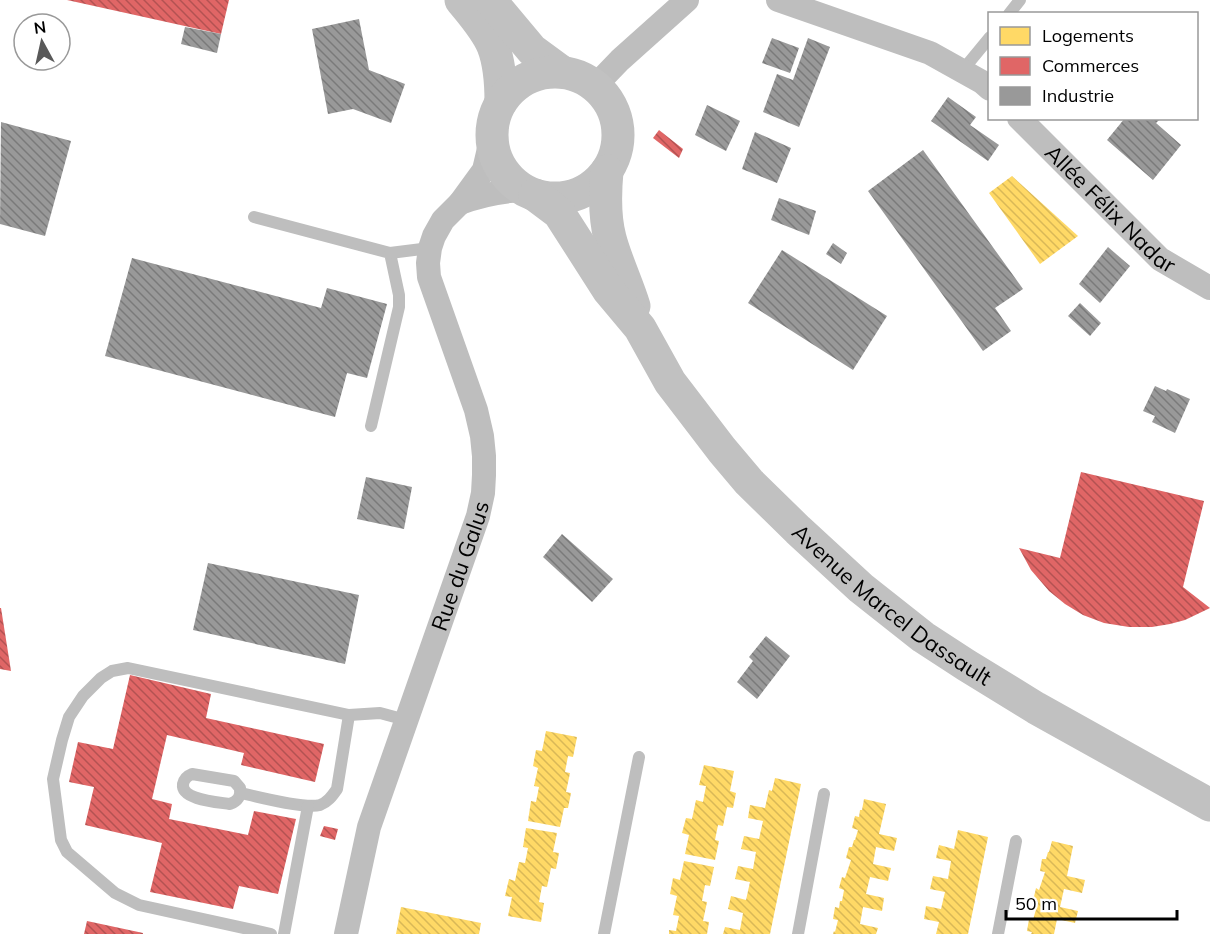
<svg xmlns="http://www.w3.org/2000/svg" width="1210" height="934" font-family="Mulish,sans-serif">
<defs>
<pattern id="homes-back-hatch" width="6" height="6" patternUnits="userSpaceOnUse" patternTransform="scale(1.5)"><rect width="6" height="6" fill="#ffd966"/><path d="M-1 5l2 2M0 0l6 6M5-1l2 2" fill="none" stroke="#d9b857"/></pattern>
<pattern id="shops-back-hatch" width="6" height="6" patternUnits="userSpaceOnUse" patternTransform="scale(1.5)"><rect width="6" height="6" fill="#e06666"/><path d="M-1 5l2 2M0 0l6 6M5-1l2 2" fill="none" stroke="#b35252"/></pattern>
<pattern id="industry-back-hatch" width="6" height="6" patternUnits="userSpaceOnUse" patternTransform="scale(1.5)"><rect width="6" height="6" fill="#999"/><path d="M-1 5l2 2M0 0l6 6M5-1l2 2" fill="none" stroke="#7a7a7a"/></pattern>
</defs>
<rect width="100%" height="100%" fill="#fff"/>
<g fill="url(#homes-back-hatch)">
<polygon points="1012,176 1078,236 1040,264 989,193"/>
<polygon points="546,731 577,737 573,757 568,756 565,772 570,773 566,792 571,793 568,808 564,808 560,827 528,821 531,801 536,802 539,787 534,786 538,768 533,766 536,750 542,751"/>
<polygon points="704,765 734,771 730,791 736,793 733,808 727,807 723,826 718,825 715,840 719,841 715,860 685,854 689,835 682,833 686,818 692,819 696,800 703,802 706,786 699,785"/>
<polygon points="775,778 801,784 770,934 723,934 725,927 740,930 743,913 728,909 731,896 746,900 750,882 735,879 738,866 753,869 756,852 741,849 744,836 759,839 763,821 748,818 750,805 765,808 769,790 772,791"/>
<polygon points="864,799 886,804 879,834 897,838 894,851 876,847 873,864 891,868 888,881 870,877 866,894 884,898 882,911 863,907 860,924 878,928 876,934 833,934 834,931 835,932 838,920 833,919 835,907 839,908 840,901 842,901 844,890 839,888 842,877 845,878 851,860 846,858 849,847 852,847 854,840 855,840 858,830 852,828 855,816 859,817 860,810 862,810"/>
<polygon points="526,828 557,833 553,852 559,853 556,869 551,868 547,887 542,886 539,902 544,903 541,922 508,916 512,897 505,896 509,879 515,881 519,862 525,863 528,848 523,847"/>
<polygon points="958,830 988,837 968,934 936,934 939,922 924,919 926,906 941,909 945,892 930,889 933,876 948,879 951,861 936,858 939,845 954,849"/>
<polygon points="1052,841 1073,846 1067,876 1085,880 1082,893 1064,889 1060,907 1078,911 1075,923 1057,919 1054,934 1031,934 1032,932 1027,931 1029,919 1033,920 1038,902 1033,901 1036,888 1039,890 1045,872 1040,871 1042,859 1046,859 1048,852 1049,852"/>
<polygon points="684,861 714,867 710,886 705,885 702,901 707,902 703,921 709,922 707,934 669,934 669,930 676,931 679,916 673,915 677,896 670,894 673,878 680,880"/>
<polygon points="401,907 481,923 479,934 396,934"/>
</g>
<g fill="url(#shops-back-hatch)">
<polygon points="67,0 229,0 221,34"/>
<polygon points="659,130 683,149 679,158 653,138"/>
<polygon points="1081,472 1204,501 1183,587 1210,608 1185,620 1170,624 1152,627 1129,627 1104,623 1083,615 1065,604 1049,591 1031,570 1019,548 1060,558"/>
<polygon points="0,608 1,608 11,671 0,669"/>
<polygon points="130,675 211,694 206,718 324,744 315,782 241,765 244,753 167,735 152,799 172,804 169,819 248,835 254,811 296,819 278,894 239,886 233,909 150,892 162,843 85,825 94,787 69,782 78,742 113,749"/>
<polygon points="324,826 338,829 335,840 320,836"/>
<polygon points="87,921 143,933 143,934 84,934"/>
</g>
<g fill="url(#industry-back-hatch)">
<polygon points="359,19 369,70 405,84 391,123 353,109 328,114 312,29"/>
<polygon points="185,27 221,34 217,53 181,44"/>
<polygon points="772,38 799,48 790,73 762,63"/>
<polygon points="808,38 830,47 799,127 763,112 777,74 793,80"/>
<polygon points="948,97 976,117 970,125 999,145 988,161 931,121"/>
<polygon points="707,105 740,121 726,151 695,135"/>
<polygon points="1125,118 1161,118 1156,123 1181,145 1153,180 1107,140"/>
<polygon points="1,122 71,141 45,236 0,224"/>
<polygon points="755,132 791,148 777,183 742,169"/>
<polygon points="923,150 1023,289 995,308 1011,331 983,351 868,191"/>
<polygon points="779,198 816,211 809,235 771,220"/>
<polygon points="833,243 847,253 841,264 826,254"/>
<polygon points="1108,247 1130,266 1100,303 1079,284"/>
<polygon points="782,250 887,316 853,370 748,303"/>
<polygon points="132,258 321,308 327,288 387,304 367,378 347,373 335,417 105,356"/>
<polygon points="1080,303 1101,323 1090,336 1068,316"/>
<polygon points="1155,386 1166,391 1167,389 1190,399 1175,433 1152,422 1155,416 1143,411"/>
<polygon points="366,477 412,487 404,529 357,519"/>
<polygon points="562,534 613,579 592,602 543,557"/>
<polygon points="208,563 359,595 345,664 193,630"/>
<polygon points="766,636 790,656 757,699 737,682 753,661 749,657"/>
</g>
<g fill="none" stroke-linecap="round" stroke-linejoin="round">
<g stroke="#bebebe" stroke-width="12">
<polyline points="1009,14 1020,0"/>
<polyline points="962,71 990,37"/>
<polyline points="254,217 390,253 399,295 399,307 371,426"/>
<polyline points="390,253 430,248"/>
<path d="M192 774 234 781 240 788C241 797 238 801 230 804 218 802 181 800 183 784 184 779 187 776 192 774Z"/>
<path d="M241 793C258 797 305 809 320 805 328 802 332 796 337 789L349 715"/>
<polyline points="271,934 139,905 115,893 67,852 61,840 53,779 62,740 69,717 83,696 101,678 112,671 128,668 349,715 380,713 406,720"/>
<polyline points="284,934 308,806"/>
<polyline points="604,934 639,757"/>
<polyline points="798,934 824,794"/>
<polyline points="998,934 1016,841"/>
</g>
<g stroke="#bebebe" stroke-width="24">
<polyline points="778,0 930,53 982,82 990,89"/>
<polyline points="595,86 620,60 687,0"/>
<path id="s1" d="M1019 118 1160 259 1210 288"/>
<path d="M460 203C481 195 501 191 524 190"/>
<path id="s2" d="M346 934 369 827 478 516 483 493 484 475V456L482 436 476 410 429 277 428 263 430 248 434 236 443 220 460 203 484 170 492 136"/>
</g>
<g stroke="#c1c1c1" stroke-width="33">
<path d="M461 0C472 14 486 29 493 46 500 64 501 84 501 102"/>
<polyline points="490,0 532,50 562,72"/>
<circle cx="555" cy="135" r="63"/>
<path d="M607 171C605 193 604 216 610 238 616 261 627 283 634 306"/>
<path id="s3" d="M535 195 559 213 609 291 640 328 670 382 722 450 749 482 798 530 861 588 923 637 966 665 1036 708 1210 805"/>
</g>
</g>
<g text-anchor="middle" stroke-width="6" stroke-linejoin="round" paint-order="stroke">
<g font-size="22" fill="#000" stroke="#fff">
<text dy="8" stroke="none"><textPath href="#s1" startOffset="129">Allée Félix Nadar</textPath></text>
<text dy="8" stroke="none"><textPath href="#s2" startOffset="386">Rue du Galus</textPath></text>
<text dy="8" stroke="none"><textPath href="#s3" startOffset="549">Avenue Marcel Dassault</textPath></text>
</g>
</g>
<rect x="988" y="12" width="210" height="108" fill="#ffffff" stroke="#999999" stroke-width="1.5"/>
<rect x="1000" y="27" width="30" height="18" fill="#ffd966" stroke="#999999" stroke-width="1.5"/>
<text x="1042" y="42" font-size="18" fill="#000000">Logements</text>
<rect x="1000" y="57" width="30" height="18" fill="#e06666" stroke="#999999" stroke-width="1.5"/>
<text x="1042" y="72" font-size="18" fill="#000000">Commerces</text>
<rect x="1000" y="87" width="30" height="18" fill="#999999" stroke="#999999" stroke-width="1.5"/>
<text x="1042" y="102" font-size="18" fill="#000000">Industrie</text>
<g transform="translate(42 42) rotate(352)"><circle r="28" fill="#ffffff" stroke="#999999" stroke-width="1.5"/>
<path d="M0-4.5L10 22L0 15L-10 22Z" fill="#595959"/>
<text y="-9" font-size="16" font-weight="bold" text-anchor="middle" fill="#000000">N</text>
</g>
<path d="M1006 910v9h171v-9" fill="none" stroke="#000000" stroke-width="3"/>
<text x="1015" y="910" font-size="18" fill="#000000" stroke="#ffffff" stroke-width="4.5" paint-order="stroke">50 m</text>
</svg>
